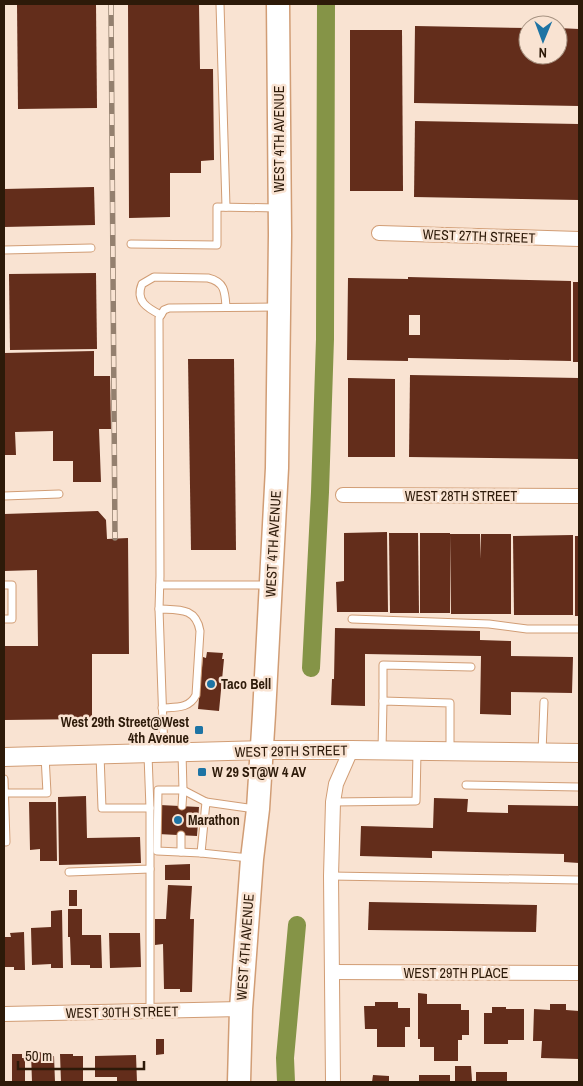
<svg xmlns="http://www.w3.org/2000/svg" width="583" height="1086" font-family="'Archivo Narrow',sans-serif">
<rect width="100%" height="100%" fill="#f9e3d2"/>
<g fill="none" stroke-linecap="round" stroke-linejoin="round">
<g stroke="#859447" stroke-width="18">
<polyline points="311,668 320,492 325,339 326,4"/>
<polyline points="286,1082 285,1058 297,925"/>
</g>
</g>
<g fill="#632d1b" fill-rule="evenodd">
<polygon points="17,4 96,4 97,108 18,109"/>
<polygon points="128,4 199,4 200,69 213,69 214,160 201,161 201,173 170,173 170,217 129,218"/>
<polygon points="415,26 528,28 528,55 558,55 558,28 579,29 579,106 414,103"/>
<polygon points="350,30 402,30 403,191 350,191"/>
<polygon points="415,121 579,124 579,200 414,197"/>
<polygon points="94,187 95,225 4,227 4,189"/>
<polygon points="96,273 97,349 10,350 9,274"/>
<path d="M408 277 571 281V361L408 358V361L347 360 348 278 408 279ZM409 315H420V335H409Z"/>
<rect x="573" y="282" width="6" height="80"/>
<polygon points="94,351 94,376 110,376 111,429 99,429 101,482 73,482 73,461 53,461 53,431 15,432 16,455 4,455 4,353"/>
<polygon points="188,359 234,359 236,550 191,550"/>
<polygon points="410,375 579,378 579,459 409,457"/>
<polygon points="348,378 395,379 395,457 348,457"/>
<polygon points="98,511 106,520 107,539 128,538 129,654 92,654 92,719 4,720 4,646 38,646 37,570 4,571 4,514"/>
<polygon points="387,532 388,612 337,612 336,582 344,581 344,533"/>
<polygon points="389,533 418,533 419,613 390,613"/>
<rect x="420" y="533" width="30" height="80"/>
<polygon points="450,534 480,534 481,559 481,534 511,534 511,614 451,614"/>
<polygon points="573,535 573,615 514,615 513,536"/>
<rect x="575" y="536" width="4" height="80"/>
<polygon points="335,628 480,631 480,640 511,641 511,656 573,657 572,693 511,692 511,715 480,714 481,656 365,654 365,706 331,705 332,679 334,679"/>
<polygon points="207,652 223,653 222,659 224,659 219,711 198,709 203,657 206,658"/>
<polygon points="86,796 87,838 140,837 141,863 59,865 58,797"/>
<polygon points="434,798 468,799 467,812 508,813 508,805 579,806 579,863 564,862 564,854 432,851 432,858 360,856 361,826 433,828"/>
<polygon points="29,802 56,802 57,861 40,861 40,849 30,850"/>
<polygon points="160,805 199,807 197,836 158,834"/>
<polygon points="190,864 190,880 165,880 165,865"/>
<polygon points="168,885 192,886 190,919 194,919 192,992 180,992 180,989 164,989 163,944 155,945 155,919 166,919"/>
<rect x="69" y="890" width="8" height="16"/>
<polygon points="369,902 537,905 536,932 368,930"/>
<polygon points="68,909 82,909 82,935 101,935 102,968 90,968 90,965 71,965 70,937 68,937"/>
<polygon points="62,910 63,968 51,968 51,964 32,965 31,928 51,927 51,911"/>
<polygon points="24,932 25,970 14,970 14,967 4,967 4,937 11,937 10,933"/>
<polygon points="109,933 140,933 141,967 110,968"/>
<polygon points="418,993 427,994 427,1004 461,1004 461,1010 469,1010 469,1035 462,1035 462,1040 458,1040 458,1061 434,1061 434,1047 420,1047 420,1039 418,1039"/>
<polygon points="375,1002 398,1002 398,1008 410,1008 410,1027 405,1027 405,1047 377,1047 377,1029 365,1029 364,1006 375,1006"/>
<polygon points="550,1004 566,1004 566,1010 579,1011 579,1059 541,1058 542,1041 533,1041 534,1009 550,1010"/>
<polygon points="492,1007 506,1007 506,1009 524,1009 524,1040 508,1040 508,1044 484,1044 484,1013 492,1013"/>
<polygon points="156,1039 164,1039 164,1054 156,1055"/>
<polygon points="44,1052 44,1057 54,1056 55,1082 32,1082 31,1053"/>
<polygon points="12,1054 22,1054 22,1058 25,1058 25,1082 12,1082"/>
<polygon points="60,1054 73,1054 73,1056 83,1056 83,1082 61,1082"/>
<polygon points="136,1055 137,1082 117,1082 117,1077 95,1077 95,1056"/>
<polygon points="455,1066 471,1066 472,1081 455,1081"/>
<rect x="476" y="1072" width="31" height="10"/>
<polygon points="373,1075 389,1076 389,1082 372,1082"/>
<rect x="419" y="1075" width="31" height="7"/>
</g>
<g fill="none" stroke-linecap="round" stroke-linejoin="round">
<defs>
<g id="service">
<polyline points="220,4 226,207"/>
<polyline points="131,244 217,245 217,207 277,208"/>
<polyline points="4,250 91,248"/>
<path d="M161 315C147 308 135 301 142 284L154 277 208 278C225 282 225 292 226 307"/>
<polyline points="4,496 59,494"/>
<polyline points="4,585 12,585 12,619 4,619"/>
<polyline points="160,585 267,585"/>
<path d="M159 609C178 610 196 607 200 631L196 695C189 709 176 707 162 708"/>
<polyline points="352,619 489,624 527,629 579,629"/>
<polyline points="383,701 383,665 471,667"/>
<polyline points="382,750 383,701 450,703 450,751"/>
<polyline points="542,752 544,702"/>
<polyline points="164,753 159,609 160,576 159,318 164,310 169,308 276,307"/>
<polyline points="182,753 183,790 158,790 157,851 201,853 249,858"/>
<polyline points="100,755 102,808 150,808 148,755"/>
<polyline points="4,779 6,842"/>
<polyline points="466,785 579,787"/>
<polyline points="4,793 47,793 45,756"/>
<polyline points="333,802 416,801 417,752"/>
<polyline points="182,806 183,790 206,802"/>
<polyline points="181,852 181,835"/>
<polyline points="201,853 206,802 255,809"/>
<polyline points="69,872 150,869 150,808"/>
<polyline points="331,876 579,880"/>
<polyline points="150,1011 150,869"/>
</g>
<g id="minor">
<polyline points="379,233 579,239"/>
<polyline points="343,495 579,496"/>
<polyline points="332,972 579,973"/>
<polyline points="4,1014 241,1009"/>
<polyline points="333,1082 331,876 333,802 336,784 351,750"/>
</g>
<polyline id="tertiary" points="4,757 262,750 351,750 579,753"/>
<polyline id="primary" points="239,1082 241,1009 252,859 258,809 264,714 277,468 280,235 278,4"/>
</defs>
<use href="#service" stroke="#d19d75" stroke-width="9"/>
<use href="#minor" stroke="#d19d75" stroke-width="16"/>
<use href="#tertiary" stroke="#d19d75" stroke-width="20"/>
<use href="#primary" stroke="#d19d75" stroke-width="25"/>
<use href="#service" stroke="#fff" stroke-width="7"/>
<use href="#minor" stroke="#fff" stroke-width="14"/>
<use href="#tertiary" stroke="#fff" stroke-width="18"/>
<use href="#primary" stroke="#fff" stroke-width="22"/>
<defs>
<polyline id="rail" points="111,4 115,538"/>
</defs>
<use href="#rail" stroke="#94806f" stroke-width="5.5"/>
<use href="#rail" stroke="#f9e3d2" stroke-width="4" stroke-dasharray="11" stroke-linecap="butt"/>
</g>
<g fill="#1e74a4" stroke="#f9e3d2" stroke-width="2">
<circle cx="211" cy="684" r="5"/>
<rect x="194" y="725" width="10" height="10" rx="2.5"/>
<rect x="197" y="767" width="10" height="10" rx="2.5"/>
<circle cx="178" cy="820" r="5"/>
</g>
<g text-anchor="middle" stroke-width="5" stroke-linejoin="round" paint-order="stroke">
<g font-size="14" fill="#2d1a09" stroke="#f9e3d2">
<text transform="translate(279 139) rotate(-90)" y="5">WEST 4TH AVENUE</text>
<text transform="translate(479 236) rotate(2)" y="5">WEST 27TH STREET</text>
<text x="461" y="501">WEST 28TH STREET</text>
<text transform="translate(273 544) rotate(-87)" y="5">WEST 4TH AVENUE</text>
<text transform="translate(291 751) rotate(-1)" y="5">WEST 29TH STREET</text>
<text transform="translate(245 947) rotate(-86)" y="5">WEST 4TH AVENUE</text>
<text x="456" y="978">WEST 29TH PLACE</text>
<text transform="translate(122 1012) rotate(-1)" y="5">WEST 30TH STREET</text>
</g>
<g font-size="14" font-weight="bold" fill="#2d1a09" stroke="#f9e3d2" text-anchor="start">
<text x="221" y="689">Taco Bell</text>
<text x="189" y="727" text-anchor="end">West 29th Street@West<tspan x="189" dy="16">4th Avenue</tspan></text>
<text x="212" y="777">W 29 ST@W 4 AV</text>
<text x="188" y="825">Marathon</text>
</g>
</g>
<rect width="583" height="1086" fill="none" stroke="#2d1a09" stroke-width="10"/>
<g transform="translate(543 40) rotate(181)"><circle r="24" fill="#f9e3d2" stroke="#a79382"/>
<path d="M0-4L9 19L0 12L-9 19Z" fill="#1e74a4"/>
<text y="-8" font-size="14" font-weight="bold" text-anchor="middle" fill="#2d1a09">N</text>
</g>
<path d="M18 1061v8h126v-8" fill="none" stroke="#2d1a09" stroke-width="2.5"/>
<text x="25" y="1061" font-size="15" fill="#2d1a09" stroke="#f9e3d2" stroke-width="4" paint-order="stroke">50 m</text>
</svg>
